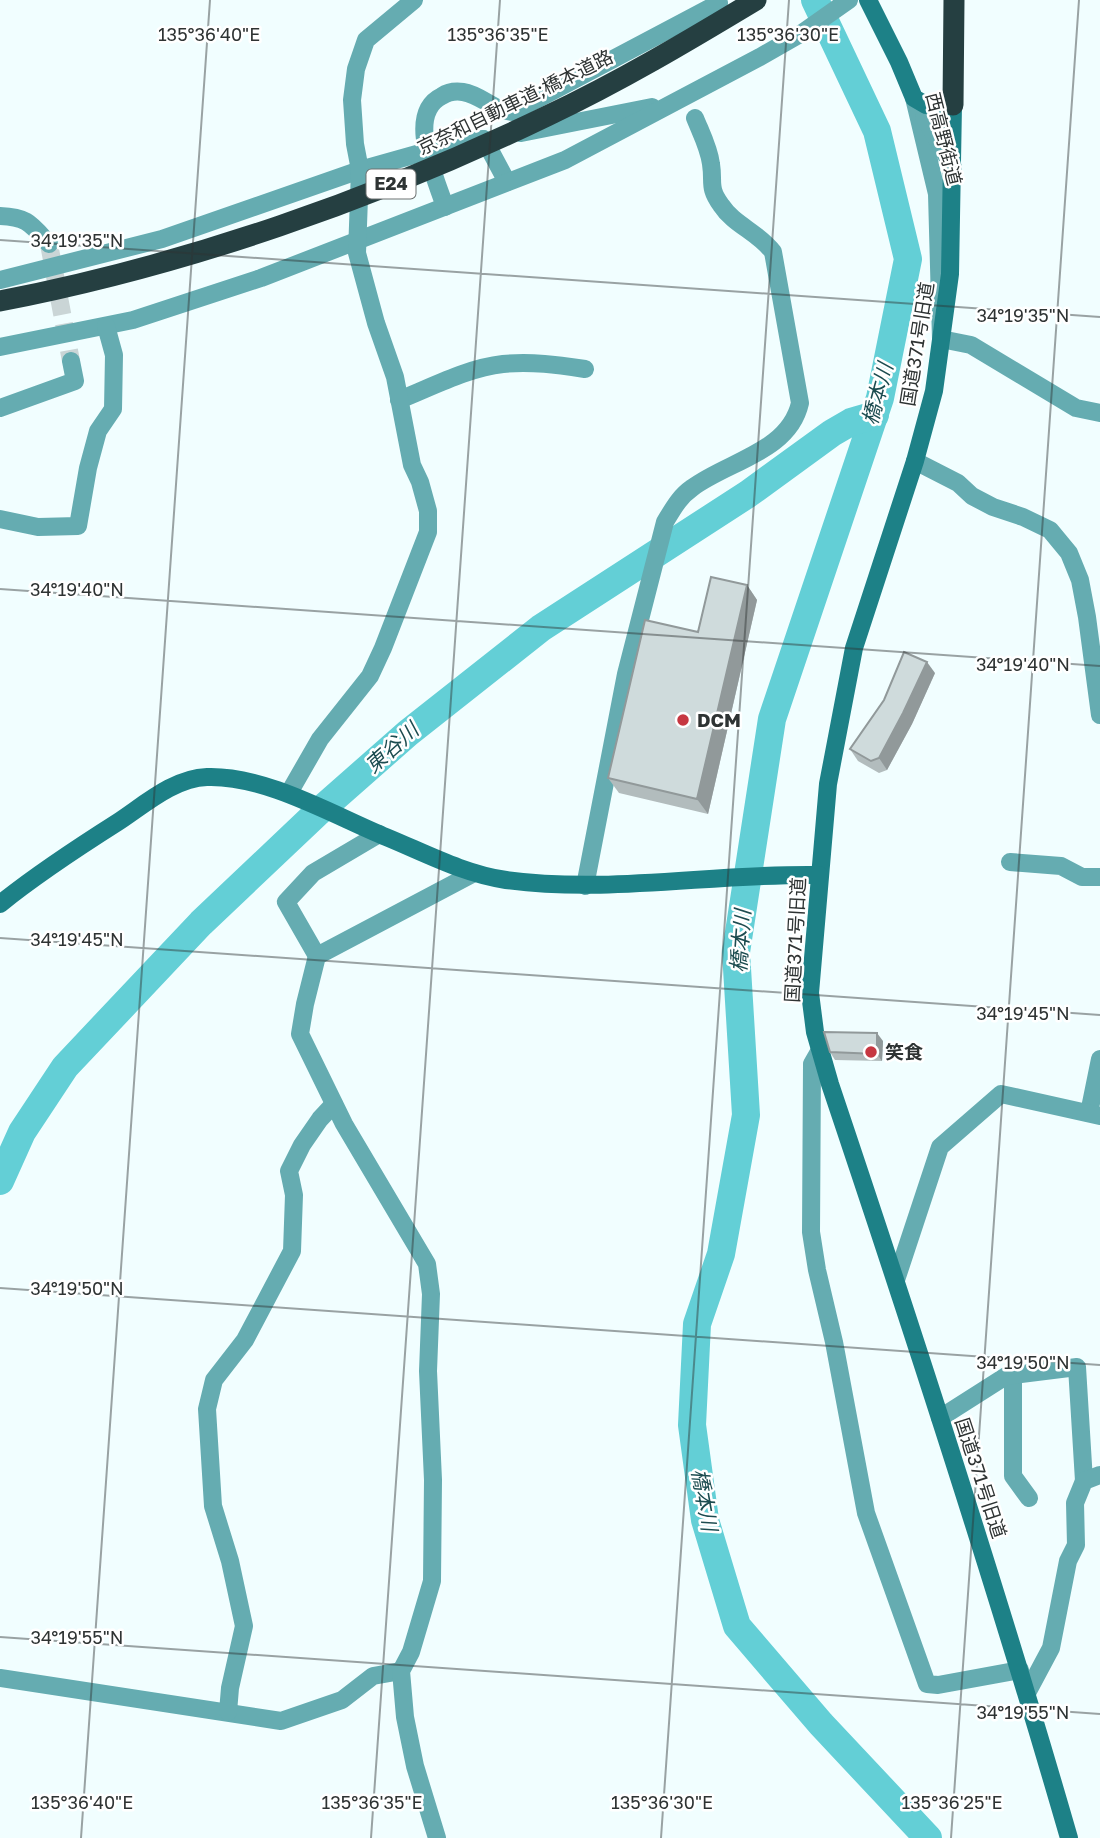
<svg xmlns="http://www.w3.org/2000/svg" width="1100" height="1838" font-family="'Golos Text','Noto Sans JP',sans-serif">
<rect width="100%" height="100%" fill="#f1feff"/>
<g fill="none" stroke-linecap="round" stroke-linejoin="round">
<g stroke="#63cfd6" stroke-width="28">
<polyline points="815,0 877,131 908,259 880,398 772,719 736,952 746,1115 721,1254 697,1324 692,1425 705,1520 737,1626 821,1724 928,1838"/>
<polyline points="0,1181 22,1132 65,1067 201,923 316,814 408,733 541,628 748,494 832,433 851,422 875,415"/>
</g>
<polyline stroke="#cad5d6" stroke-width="18" stroke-dasharray="18 9" stroke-linecap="butt" points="49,244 71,361"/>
<g stroke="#65acb1" stroke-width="18">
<polyline points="914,98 937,194 941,339 971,345 1076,408 1100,413"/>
<polyline points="924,117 953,167"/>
<polyline points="521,133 652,107"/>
<polyline points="484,139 507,182"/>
<path d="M445 207C436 178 405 114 442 96 448 92 456 91 463 92 482 95 493 111 513 112L719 3"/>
<path d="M0 216C28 217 31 224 49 244"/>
<polyline points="0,280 162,239 360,170 424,152 483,139"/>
<polyline points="0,347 133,320 261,278 565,160 760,57 802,33 849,0"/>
<path d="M399 400C432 387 467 368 503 364 531 361 558 365 585 369"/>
<polyline points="0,408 75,381 71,361"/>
<polyline points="915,461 958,483 972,496 993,507 1023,517 1050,530 1069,553 1080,580 1087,617 1100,715"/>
<polyline points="0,519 38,527 78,526 88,468 98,431 113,409 114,355 106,326"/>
<polyline points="289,793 320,739 370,676 383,648 428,532 428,511 420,482 412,465 395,377 376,323 357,253 360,170 355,144 352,100 356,69 366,40 414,0"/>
<polyline points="1010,862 1061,866 1082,877 1100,877"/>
<path d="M585 886 626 674 665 522C673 509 679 497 692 488 728 461 789 452 800 403L773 252C758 232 734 225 721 205 708 187 714 183 711 164 709 148 701 133 695 118"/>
<polyline points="317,956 286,902 313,873 379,834"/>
<polyline points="820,1050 812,1064 811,1232 817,1270 834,1342 866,1513 927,1684 938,1685 1020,1670"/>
<polyline points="1089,1113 1100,1059"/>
<polyline points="896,1280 940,1147 1001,1094 1100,1116"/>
<polyline points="1013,1375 1013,1476 1029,1498"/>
<polyline points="940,1418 1006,1376 1077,1367 1084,1481"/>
<polyline points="0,1678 281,1721 342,1700 373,1676 401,1671"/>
<polyline points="1027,1693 1051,1648 1068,1561 1076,1545 1075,1503 1084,1481 1100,1475"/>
<polyline points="228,1712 230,1688 244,1626 230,1561 213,1506 207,1409 214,1380 245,1340 292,1251 294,1195 289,1171 302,1145 320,1119 334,1104"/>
<polyline points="437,1838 415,1766 405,1717 401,1671 411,1652 432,1581 433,1480 428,1371 431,1294 427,1264 344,1124 300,1034 305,1004 317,956 474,873"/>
</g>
<g stroke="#1d8187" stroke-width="18">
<path d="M868 0 899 62 914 98 926 105H953L950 274 934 391 915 461 854 648 828 784 810 993 815 1032 830 1084C914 1334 996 1585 1069 1838"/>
<path d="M0 904C37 874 77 848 118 822 144 805 174 778 207 777 265 775 333 815 386 837 425 853 464 874 506 880 610 894 714 873 819 875"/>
</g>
<polyline stroke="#253f41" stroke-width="21" points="953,105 954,0"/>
<path stroke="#253f41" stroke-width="21" d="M0 301C187 265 375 199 547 116 619 82 688 41 756 0"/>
</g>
<g fill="#b2bcbd">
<polygon points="747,585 757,600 708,814 619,793 608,778 698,632"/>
<polygon points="935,673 912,724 887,770 879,773 858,761 850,749 884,700"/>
<polygon points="883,1041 882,1061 835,1060 830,1052"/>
</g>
<g fill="#91999a">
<polygon points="747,585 757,600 708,814 697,799"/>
<polygon points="927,662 935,673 912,724 887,770 879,758"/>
<polygon points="877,1033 883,1041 882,1061 877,1054"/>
</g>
<g fill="#cfdbdc" stroke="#91999a" stroke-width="2">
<polygon points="711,577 747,585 697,799 608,778 645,620 698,632"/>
<polygon points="904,652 927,662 903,713 879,758 871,761 850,749 884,700"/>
<polygon points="824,1032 877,1033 877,1054 830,1052"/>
</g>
<path fill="none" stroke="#2e3333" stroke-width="2" stroke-opacity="0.45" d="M0 240 1100 317M0 589 1100 666M0 938 1100 1015M0 1288 1100 1365M0 1637 1100 1714M81 1838 210 0M371 1838 500 0M661 1838 789 0M951 1838 1079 0"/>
<g fill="#c63741" stroke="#fff" stroke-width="2.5">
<circle cx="683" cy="720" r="7"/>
<circle cx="871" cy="1052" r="7"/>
</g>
<g text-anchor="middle" stroke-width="5" stroke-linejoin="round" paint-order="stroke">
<rect fill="#fff" stroke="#6d7070" stroke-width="2" x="366.5" y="169.5" width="49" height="29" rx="5"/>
<g font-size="18" font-weight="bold" fill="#2e3333">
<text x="391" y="190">E24</text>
</g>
<g font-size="19" fill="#2e3333" stroke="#fff">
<text transform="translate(515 102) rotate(-26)" y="7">京奈和自動車道;橋本道路</text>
<text transform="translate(944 139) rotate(76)" y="7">西高野街道</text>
<text transform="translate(917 344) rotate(-81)" y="7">国道371号旧道</text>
<text transform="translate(795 940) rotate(-87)" y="7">国道371号旧道</text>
<text transform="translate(981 1478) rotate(72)" y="7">国道371号旧道</text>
</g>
<g font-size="19" font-weight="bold" fill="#2e3333" stroke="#fff" text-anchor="start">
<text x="697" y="727">DCM</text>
<text x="885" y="1059">笑食</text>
</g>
<g font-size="21" font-style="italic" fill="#1c4c50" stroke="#fff">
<text transform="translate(878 394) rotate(-75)" y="7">橋本川</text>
<text transform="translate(392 748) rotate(-42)" y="7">東谷川</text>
<text transform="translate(741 941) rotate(-86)" y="7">橋本川</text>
<text transform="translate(704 1500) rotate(80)" y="7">橋本川</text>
</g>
</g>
<g font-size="18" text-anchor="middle" fill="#2e3333" stroke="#fff" stroke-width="5" stroke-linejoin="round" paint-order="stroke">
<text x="209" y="41">135°36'40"E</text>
<text x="498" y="41">135°36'35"E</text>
<text x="788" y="41">135°36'30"E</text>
<text x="77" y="247">34°19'35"N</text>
<text x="1023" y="322">34°19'35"N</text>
<text x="77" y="596">34°19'40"N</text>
<text x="1023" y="671">34°19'40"N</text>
<text x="77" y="946">34°19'45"N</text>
<text x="1023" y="1020">34°19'45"N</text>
<text x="77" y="1295">34°19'50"N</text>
<text x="1023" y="1369">34°19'50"N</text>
<text x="77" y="1644">34°19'55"N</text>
<text x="1023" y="1719">34°19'55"N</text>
<text x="82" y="1809">135°36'40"E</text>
<text x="372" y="1809">135°36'35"E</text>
<text x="662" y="1809">135°36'30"E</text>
<text x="952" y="1809">135°36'25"E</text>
</g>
</svg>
